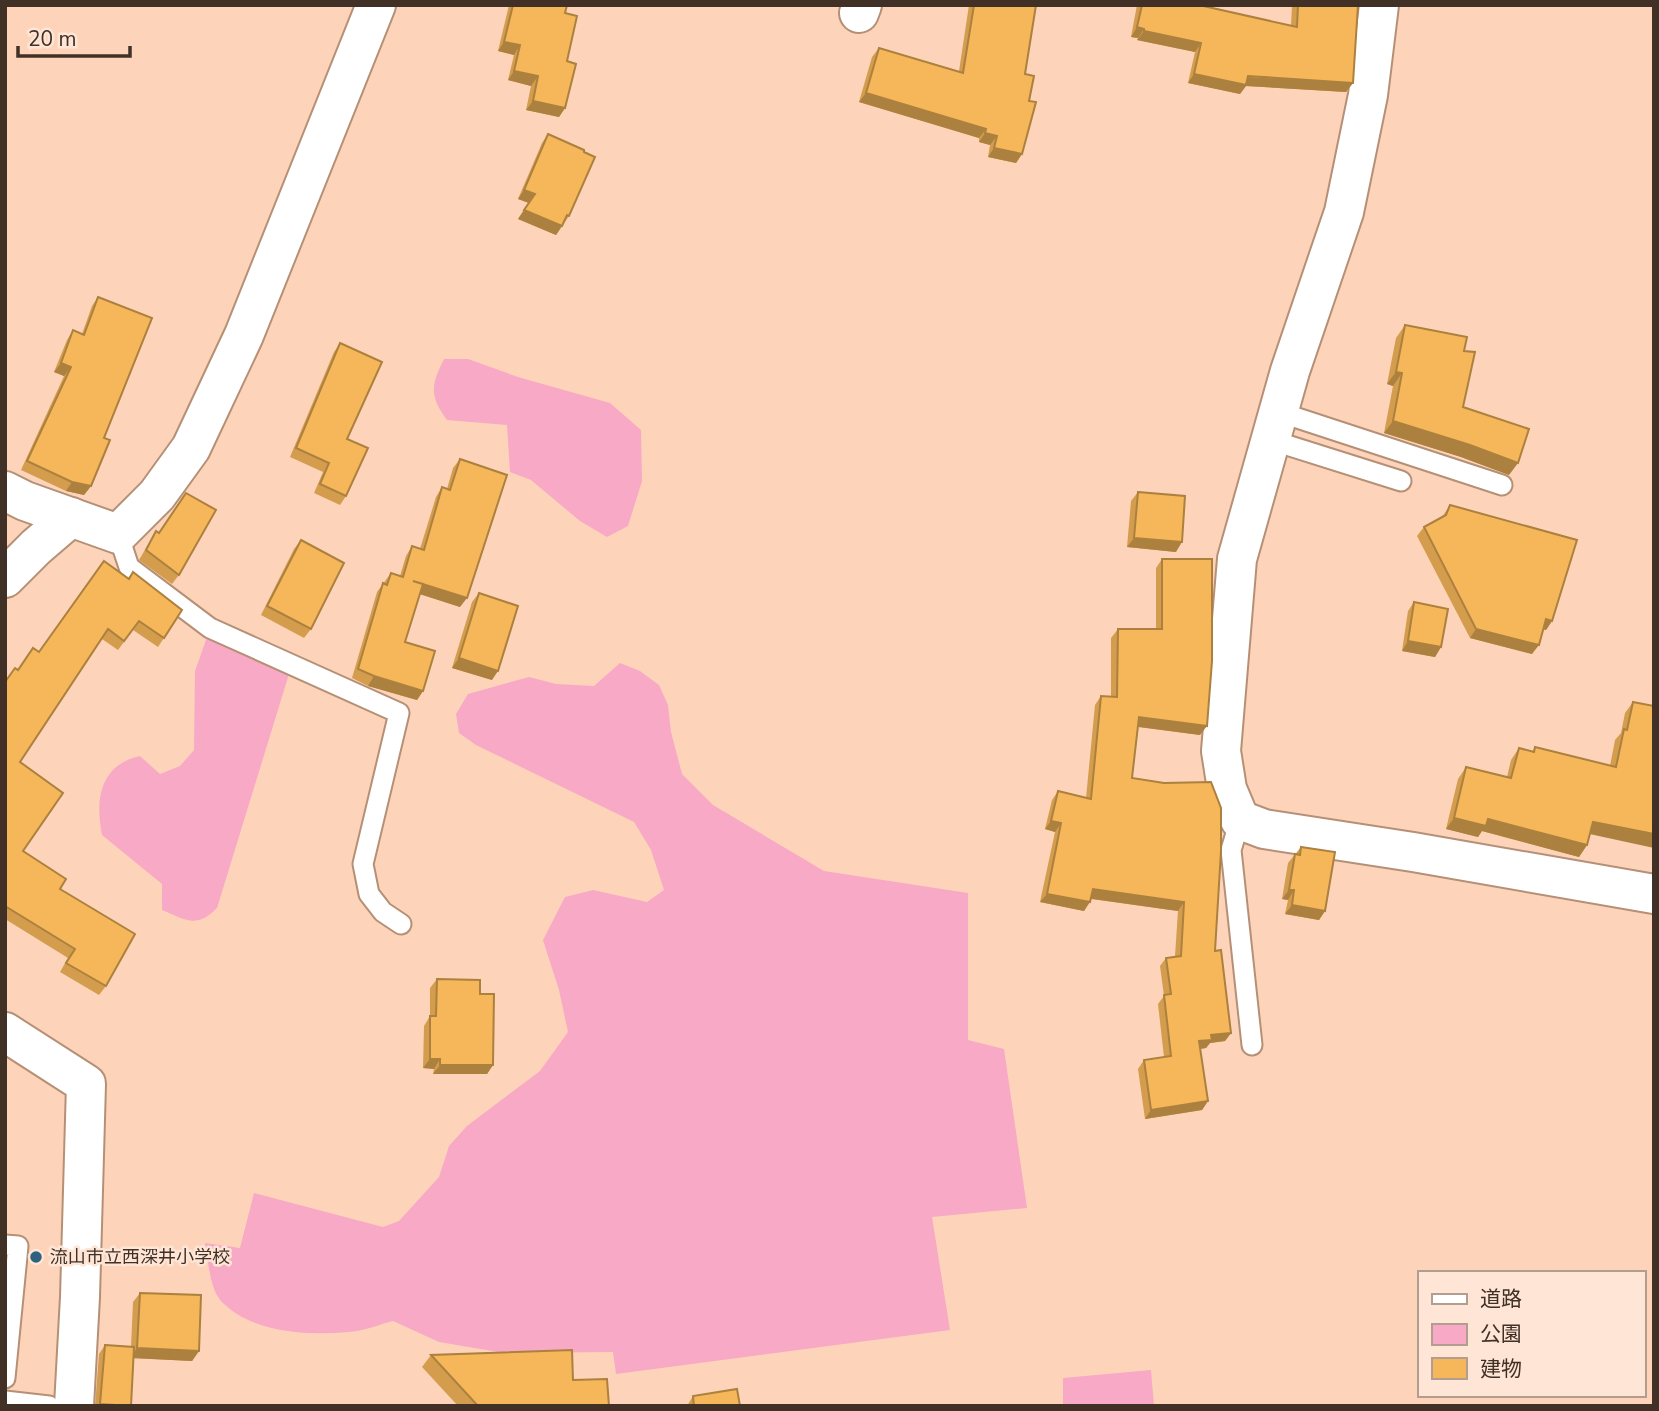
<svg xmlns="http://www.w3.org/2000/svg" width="1659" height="1411" font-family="'Nunito Sans','Noto Sans JP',sans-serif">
<rect width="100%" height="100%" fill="#fdd4b9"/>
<g fill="#f7a9c6">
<path d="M444 359H468L518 377 610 403 641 430 642 481 628 526 607 537 580 521 531 480 510 472 507 425 447 420C429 396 431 385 444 359Z"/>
<path d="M207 637 289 674 217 908C196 929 186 920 162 910V884L102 835C95 799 100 765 140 756L160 774 180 766 194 750 195 671Z"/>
<path d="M620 663 640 671 659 685 668 705 671 732 682 774 713 805 824 871 968 893V1040L1004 1049 1027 1208 932 1217 950 1330 616 1374 613 1352 504 1353 439 1342 393 1321C381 1324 369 1329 357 1331 314 1336 257 1335 224 1304 209 1291 209 1262 205 1243L240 1248 254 1193 383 1227 399 1221 439 1177 449 1146 467 1126 540 1071 568 1032 559 990 543 940 565 897 593 890 647 902 664 890 651 850 634 822 476 745 459 733 456 714 468 694 529 677 556 684 594 686Z"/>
<polygon points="1151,1370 1154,1406 1063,1406 1063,1378"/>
</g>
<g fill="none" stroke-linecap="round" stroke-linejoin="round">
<defs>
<g id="service">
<polyline points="1279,412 1502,485"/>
<polyline points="1271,440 1401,481"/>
<polyline points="118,534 129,567 210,628 399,713 363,864 369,894 383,912 401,924"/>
<polyline points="1240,820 1231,850 1252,1045"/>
<polyline points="5,1245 18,1246 5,1378"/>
<polyline points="5,1401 49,1406"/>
</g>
<g id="minor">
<polyline points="1379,5 1368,95 1344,212 1290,371 1237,559 1221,751 1227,789 1240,820 1264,829 1413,852 1654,894"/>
<polyline points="859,13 862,5"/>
<polyline points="5,491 25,501 118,534 157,495 191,448 244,335 376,5"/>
<polyline points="5,578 36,547 71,517"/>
<polyline points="5,1032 86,1084 80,1297 74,1406"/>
</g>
</defs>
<use href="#service" stroke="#b59076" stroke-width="23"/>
<use href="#minor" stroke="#b59076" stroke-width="42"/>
<use href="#service" stroke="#fff" stroke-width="19"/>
<use href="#minor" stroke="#fff" stroke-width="38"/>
</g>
<g fill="#d39d4d">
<polygon points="509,5 567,5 565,13 567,61 565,108 559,117 526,110 531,86 508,80 514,55 498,51"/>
<polygon points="969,5 1036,5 1025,74 1029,101 1022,154 1016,163 988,157 990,145 979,142 979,138 859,102 872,57 879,48 959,71"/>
<polygon points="1137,5 1199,5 1291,26 1292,5 1358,5 1353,83 1346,92 1246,86 1240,94 1188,83 1195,52 1137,40 1138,38 1131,37"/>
<polygon points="548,134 569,216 556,235 518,219 529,203 518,199 542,143"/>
<polygon points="98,297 104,438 91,486 84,495 66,491 21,470 64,376 54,372 67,340 73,330 82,334 92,306"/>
<polygon points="1405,325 1464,351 1463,407 1509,475 1461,457 1384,433 1393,386 1387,384 1396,338"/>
<polygon points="340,343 347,439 346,496 340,505 314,493 323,472 290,457 334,352"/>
<polygon points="460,459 460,607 420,594 405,642 423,691 417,700 368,686 352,678 377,592 391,573 400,576 406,556 412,546 420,549 436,497 442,487 447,489 453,468"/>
<polygon points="1138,492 1176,552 1127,547 1131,501"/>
<polygon points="1450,505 1552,621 1546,630 1543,629 1532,654 1470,638 1417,536 1424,527 1442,517"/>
<polygon points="156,531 179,575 172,584 139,560"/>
<polygon points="301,540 311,629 304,638 261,615 294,549"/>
<polygon points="1162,559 1200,735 1138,727 1132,778 1215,951 1231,1033 1225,1041 1210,1043 1206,1048 1200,1049 1208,1101 1202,1110 1145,1119 1138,1069 1144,1060 1164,1057 1158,1004 1164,996 1160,966 1166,958 1175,956 1178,911 1091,899 1084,911 1040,902 1055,832 1045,829 1052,800 1058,791 1086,798 1095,705 1101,696 1111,697 1111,638 1118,629 1156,629 1156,568"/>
<polygon points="133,572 182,610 158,647 133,630 118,650 102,639 20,762 23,851 60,889 106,986 99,995 60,972 68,958 5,919 5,682 18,670 128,578"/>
<polygon points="479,593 492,680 452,668 472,602"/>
<polygon points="1414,602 1441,647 1435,657 1402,651 1408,611"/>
<polygon points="1633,702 1654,706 1590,834 1587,845 1579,857 1482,831 1478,837 1446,829 1458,779 1466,767 1507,777 1511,760 1519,748 1532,752 1535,747 1610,766 1615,740 1621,733 1625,713"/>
<polygon points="1301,847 1325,911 1319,920 1285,914 1288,900 1282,899 1288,863"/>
<polygon points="437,979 480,994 493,1065 487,1074 433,1074 434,1069 423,1068 424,1026 430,1016 430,988"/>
<polygon points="140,1293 199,1351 192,1361 134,1358 131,1406 95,1406 99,1354 105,1345 131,1347 133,1302"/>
<polygon points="431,1355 573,1380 609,1406 458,1406 422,1367"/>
<polygon points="693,1396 740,1406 687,1406"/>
</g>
<g fill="#ac803e">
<polygon points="1137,27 1144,29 1138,38 1131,37"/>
<polygon points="1144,31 1201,43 1195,52 1137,40"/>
<polygon points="504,42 520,45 514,55 498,51"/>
<polygon points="514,71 538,76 531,86 508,80"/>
<polygon points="1194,74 1353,83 1346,92 1246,86 1240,94 1188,83"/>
<polygon points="866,93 986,129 979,138 859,102"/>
<polygon points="533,101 565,108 559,117 526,110"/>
<polygon points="985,133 997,136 990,145 979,142"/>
<polygon points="994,148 1022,154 1016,163 988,157"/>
<polygon points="524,190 535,194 529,203 518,199"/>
<polygon points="524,210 562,226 556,235 518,219"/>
<polygon points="61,363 71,367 64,376 54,372"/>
<polygon points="1396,372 1402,373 1393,386 1387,384"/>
<polygon points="1393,421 1470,445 1518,463 1509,475 1461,457 1384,433"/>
<polygon points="72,482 91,486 84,495 66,491"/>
<polygon points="1134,538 1182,542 1176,552 1127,547"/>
<polygon points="413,581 467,598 460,607 407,590"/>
<polygon points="1546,619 1552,621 1546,630 1539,628"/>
<polygon points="1476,629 1539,645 1532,654 1470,638"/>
<polygon points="1408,641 1441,647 1435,657 1402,651"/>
<polygon points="459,658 498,671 492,680 452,668"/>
<polygon points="374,676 423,691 417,700 368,686"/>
<polygon points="1139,717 1207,726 1200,735 1132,726"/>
<polygon points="1454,818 1488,819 1587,845 1579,857 1482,831 1478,837 1446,829"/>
<polygon points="1051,821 1061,823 1055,832 1045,829"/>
<polygon points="1593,822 1654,834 1654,848 1585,833"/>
<polygon points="1093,889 1184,902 1178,911 1086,898"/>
<polygon points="1289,890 1294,890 1288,900 1282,899"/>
<polygon points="1047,894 1090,902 1084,911 1040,902"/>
<polygon points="1292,905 1325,911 1319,920 1285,914"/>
<polygon points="1231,1033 1225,1041 1210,1043 1206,1048 1193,1050 1199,1041 1211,1035"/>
<polygon points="430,1059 440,1059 434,1069 423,1068"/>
<polygon points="440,1065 493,1065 487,1074 433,1074"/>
<polygon points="1208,1101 1202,1110 1145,1119 1151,1110"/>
<polygon points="137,1348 199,1351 192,1361 130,1358"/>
</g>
<g fill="#f5b759" stroke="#ac803e" stroke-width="2">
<polygon points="513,5 567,5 565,13 577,16 567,61 576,64 565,108 533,101 538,76 514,71 520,45 504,42"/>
<polygon points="974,5 1036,5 1025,74 1034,76 1029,101 1036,102 1022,154 994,148 997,136 985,133 986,129 866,93 879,48 963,73"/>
<polygon points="1142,5 1199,5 1297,27 1298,5 1358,5 1353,83 1248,76 1246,85 1194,74 1201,43 1144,31 1144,29 1137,27"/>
<polygon points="548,134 584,150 584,152 595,157 569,216 567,215 562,226 524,210 535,194 524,190"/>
<polygon points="98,297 152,318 104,438 110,440 91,486 72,482 27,461 71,367 61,363 73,330 84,335"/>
<polygon points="1405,325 1467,337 1464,351 1475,352 1463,407 1529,429 1518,463 1470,445 1393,421 1402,373 1396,372"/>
<polygon points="340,343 382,362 347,439 368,448 346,496 320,484 329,463 296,448"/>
<polygon points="460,459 507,475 467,598 413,581 423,584 405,642 435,651 423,691 374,676 358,669 383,583 387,585 391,573 403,577 412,546 424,550 442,487 450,490"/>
<polygon points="1138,492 1185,496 1182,542 1134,538"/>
<polygon points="186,493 216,510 179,575 146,550 156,531 159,533"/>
<polygon points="1450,505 1577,540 1552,621 1546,619 1539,645 1476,629 1424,527 1446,515"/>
<polygon points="301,540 344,563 311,629 267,606"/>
<polygon points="1162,559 1212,559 1212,661 1207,726 1139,717 1132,778 1164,783 1211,782 1221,808 1221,851 1215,951 1221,950 1231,1033 1211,1035 1212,1040 1199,1041 1208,1101 1151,1110 1144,1060 1171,1056 1164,995 1171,994 1166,958 1181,956 1184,902 1093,889 1090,902 1047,894 1061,823 1051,821 1058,791 1091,799 1101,696 1117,697 1118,629 1162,629"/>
<polygon points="104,561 129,579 133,572 182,610 164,638 139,621 124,641 108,629 20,762 63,793 23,851 66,879 60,889 135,934 106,986 66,963 75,949 5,906 5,682 15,668 18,670 33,648 39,652"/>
<polygon points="479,593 518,606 498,671 459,658"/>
<polygon points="1414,602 1448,609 1441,647 1408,641"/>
<polygon points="1633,702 1654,706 1654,834 1593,822 1587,845 1488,819 1486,826 1454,818 1466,767 1511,778 1519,748 1534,752 1535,747 1616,767 1624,729 1627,730"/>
<polygon points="1301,847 1335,852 1325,911 1292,905 1294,890 1289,890 1295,854 1300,855"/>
<polygon points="437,979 480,980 480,994 494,994 493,1065 440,1065 440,1059 430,1059 430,1016 436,1016"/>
<polygon points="140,1293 201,1295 199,1351 137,1348"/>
<polygon points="105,1345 134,1347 131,1406 100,1404"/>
<polygon points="572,1350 573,1380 607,1379 609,1406 478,1406 431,1355"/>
<polygon points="737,1389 740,1406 694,1406 693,1396"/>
</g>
<circle fill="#2f627f" stroke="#fee5d5" stroke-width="2.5" cx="36" cy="1257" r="7"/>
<g text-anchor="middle" stroke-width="5" stroke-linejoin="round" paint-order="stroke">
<g font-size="18" fill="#403026" stroke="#fee5d5" text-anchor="start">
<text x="50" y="1263">流山市立西深井小学校</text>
</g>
</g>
<rect width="1659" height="1411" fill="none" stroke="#403026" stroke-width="14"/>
<rect x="1418" y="1271" width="228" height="126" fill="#fee5d5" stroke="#b29d8f" stroke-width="2"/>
<rect x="1432" y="1294" width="35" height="10" fill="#ffffff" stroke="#b29d8f" stroke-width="2"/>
<text x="1480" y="1306" font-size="21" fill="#403026">道路</text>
<rect x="1432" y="1324" width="35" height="21" fill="#f7a9c6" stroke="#b29d8f" stroke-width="2"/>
<text x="1480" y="1341" font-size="21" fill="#403026">公園</text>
<rect x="1432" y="1358" width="35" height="21" fill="#f5b759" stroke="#b29d8f" stroke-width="2"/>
<text x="1480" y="1376" font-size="21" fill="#403026">建物</text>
<path d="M18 46v10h112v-10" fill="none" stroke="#403026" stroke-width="3.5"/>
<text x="28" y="46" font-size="21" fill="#403026" stroke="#fee5d5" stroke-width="5" paint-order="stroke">20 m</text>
</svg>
